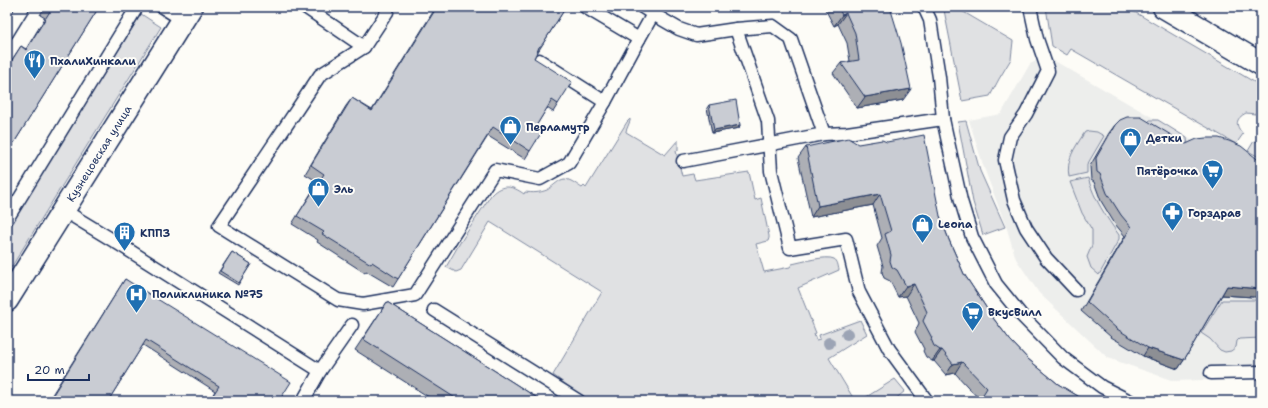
<svg xmlns="http://www.w3.org/2000/svg" width="1268" height="408" font-family="'Shantell Sans',sans-serif">
<rect width="100%" height="100%" fill="#fdfcf7"/>
<filter id="ink" filterUnits="userSpaceOnUse"><feTurbulence type="fractalNoise" baseFrequency=".025" numOctaves="2"/><feDisplacementMap in="SourceGraphic" scale="8" xChannelSelector="R" yChannelSelector="G"/><feConvolveMatrix kernelMatrix="1 2 1 2 8 2 1 2 1" color-interpolation-filters="sRGB"/></filter>
<g filter="url(#ink)">
<polygon fill="#edeeec" points="1046,56 1261,180 1261,378 1174,381 1108,358 1039,293 1016,259 1007,229 984,168 969,120 1001,114 1030,64"/>
<g fill="#e0e1e3" stroke="#7e88a0">
<polygon points="947,7 955,7 1013,41 1011,59 999,79 990,96 962,101 944,10"/>
<path d="M1046 7H1126L1261 86V104L1255 114 1246 113C1235 119 1235 125 1243 134L1236 144 1071 49 1067 55 1052 46Z"/>
<polygon points="141,14 161,27 7,274 7,229"/>
<path d="M630 119V121L626 131V132L665 155 678 140V150L676 151 682 176 693 174 695 180 749 172 755 200 761 198 769 236V238L768 241 756 244 764 272 790 267 792 264C801 262 827 255 834 259 838 261 838 266 839 270L798 288 816 333 814 334 816 340 820 339 819 335 860 320 867 334 829 358 855 401H587V400L553 375 602 292 490 222 461 270 456 272 446 267 461 241H462V240L491 195C502 183 513 186 524 194L525 192C533 193 539 193 547 190 554 186 559 179 565 179 572 180 577 185 582 188L584 186 586 188 627 122Z"/>
<polygon points="1150,120 1158,120 1187,138 1188,147 1146,124"/>
<polygon points="966,121 980,171 1005,227 983,235 973,202 958,122"/>
<path d="M1089 131 1097 132 1104 136 1087 165V173L1069 177C1066 160 1074 149 1083 135L1085 132Z"/>
<polygon points="1254,141 1261,142 1261,158 1248,151"/>
<path d="M1088 178C1094 199 1106 217 1119 235V239L1099 275 1091 268 1087 257 1092 245V230L1082 213 1070 182Z"/>
<polygon points="1222,300 1261,300 1261,338 1239,339 1237,341 1236,347 1231,351 1225,352 1220,350 1210,339 1201,333"/>
<polygon points="895,379 905,391 893,401 860,401"/>
</g>
<g fill="none" stroke-linecap="round" stroke-linejoin="round">
<defs>
<g id="service">
<polyline points="162,7 183,20"/>
<polyline points="305,7 364,47"/>
<polyline points="388,7 387,12 364,47 320,75 219,226 338,300 363,304 415,295 495,170 540,179 569,163 605,102 639,39 653,14 642,7"/>
<polyline points="585,7 639,39"/>
<polyline points="1030,7 1037,39 1048,71 1026,114 1010,137 1005,160 1014,200 1026,228 1046,258 1076,290"/>
<polyline points="653,14 679,29 696,35 736,29 773,26 791,39 824,134 847,133 943,119 939,77 930,20 924,7"/>
<polyline points="736,29 768,121 771,171 790,248 846,239 859,292 889,349 927,401"/>
<polyline points="7,33 23,7"/>
<polyline points="539,60 605,102"/>
<polyline points="943,119 961,201 972,237 996,284 1022,316 1063,358 1102,387 1130,401"/>
<polyline points="683,161 824,134"/>
<polyline points="63,210 119,244 320,371 352,325"/>
<polyline points="7,219 137,7"/>
<polyline points="434,310 579,401"/>
<polyline points="1211,373 1261,372"/>
<polyline points="303,401 320,371"/>
</g>
<g id="minor">
<path id="s1" d="M7 300 191 7"/>
</g>
<polyline id="tertiary" points="1164,7 1261,64"/>
</defs>
<use href="#service" stroke="#1b2f5e" stroke-width="15"/>
<use href="#minor" stroke="#1b2f5e" stroke-width="25"/>
<use href="#tertiary" stroke="#1b2f5e" stroke-width="25"/>
<use href="#service" stroke="#fdfcf7" stroke-width="12"/>
<use href="#minor" stroke="#fdfcf7" stroke-width="22"/>
<use href="#tertiary" stroke="#fdfcf7" stroke-width="22"/>
</g>
<g fill="#9ca4b5">
<circle cx="847" cy="334" r="6"/>
<circle cx="829" cy="343" r="6"/>
</g>
<g fill="#adafb5" stroke="#1b2f5e">
<polygon points="45,7 99,7 7,154 7,67 21,46 26,49 45,18 40,15"/>
<polygon points="436,7 566,7 534,58 558,104 553,112 547,108 536,126 530,151 525,159 488,136 398,279 393,287 366,271 365,273 317,242 318,240 292,224 318,182 305,174 346,106 352,98 372,110"/>
<polygon points="824,7 890,7 903,100 857,108 833,73 841,63 850,61 847,43 838,24 834,26"/>
<polygon points="709,105 740,125 739,128 712,133 707,108"/>
<polygon points="1115,125 1253,297 1222,295 1184,360 1178,369 1143,356 1111,337 1081,311 1125,236 1115,224 1101,201 1094,182 1091,180 1090,166 1109,133"/>
<polygon points="806,147 940,216 949,240 964,274 993,318 1010,340 1028,359 1058,384 1086,401 978,401 979,399 955,373 946,375 934,361 932,361 926,357 923,351 924,349 915,332 919,323 906,296 898,297 890,281 884,278 882,272 883,266 877,246 882,238 873,205 811,217 798,158"/>
<polygon points="232,252 251,264 238,285 218,273"/>
<polygon points="125,279 279,401 209,401 215,391 143,345 108,401 48,401"/>
<polygon points="387,302 542,401 435,401 355,350"/>
</g>
<g fill="#8d8f94" stroke="#1b2f5e">
<polygon points="846,13 838,24 834,26 842,15"/>
<polygon points="911,89 903,100 857,108 865,97"/>
<polygon points="740,125 739,128 712,133 714,130"/>
<polygon points="880,194 873,205 811,217 818,206"/>
<polygon points="914,284 906,296 898,297 906,286"/>
<polygon points="1227,286 1261,289 1261,297 1253,297 1222,295"/>
<polygon points="1148,348 1184,360 1178,369 1143,356"/>
<polygon points="940,350 942,350 934,361 932,361"/>
<polygon points="962,362 955,373 946,375 953,364"/>
</g>
<g fill="#c9ccd3" stroke="#1b2f5e">
<polygon points="51,7 99,7 7,154 7,68 21,46 26,50 52,8"/>
<polygon points="437,7 566,7 542,45 539,47 537,52 534,58 572,82 558,104 552,100 536,126 543,130 530,151 493,127 398,279 372,262 371,264 322,234 324,232 297,216 324,174 311,165 352,98 372,111"/>
<polygon points="838,7 890,7 901,43 911,89 865,97 841,63 859,60 855,33 846,13 842,15"/>
<polygon points="736,100 740,125 714,130 709,105"/>
<polygon points="1127,117 1141,117 1186,144 1197,139 1206,138 1219,138 1229,141 1241,146 1261,162 1261,289 1227,286 1184,360 1148,348 1117,329 1087,302 1131,227 1121,215 1107,193 1100,174 1097,172 1096,158 1115,125 1120,120"/>
<polygon points="924,135 940,216 949,240 964,274 993,318 1010,340 1028,359 1058,384 1086,401 987,401 982,396 987,388 962,362 953,364 942,350 940,350 934,346 931,339 932,338 923,321 927,312 914,284 906,286 897,270 892,267 890,261 891,255 885,234 891,231 880,194 818,206 806,147 848,138 858,144 882,140 887,142"/>
<polygon points="232,252 251,264 239,283 220,271"/>
<polygon points="125,279 291,382 279,401 209,401 219,386 146,340 108,401 49,401"/>
<polygon points="387,302 542,401 460,401 363,339"/>
</g>
</g>
<defs>
<symbol id="restaurant-pin" viewBox="-11 -11 22 30"><path d="M0 17L-7.5 6A9.5 9.5 0 1 1 7.5 6Z" fill="#1f6fb2" stroke="#fdfcf7"/><path d="M-5-6h1v4h1v-4h1v4h1v-4h1v5L-1.5 .5V6h-2V.5L-5-1ZM5-6V6H3V1.5H1.5Q1.5-4 5-6Z" fill="#fff"/></symbol>
<symbol id="shop-pin" viewBox="-11 -11 22 30"><path d="M0 17L-7.5 6A9.5 9.5 0 1 1 7.5 6Z" fill="#1f6fb2" stroke="#fdfcf7"/><path d="M-5-2.5h2.3a2.7 3.5 0 0 1 5.4 0H5L5.5 6h-11ZM-1.5-2.5h3a1.5 2.3 0 0 0-3 0Z" fill="#fff"/></symbol>
<symbol id="supermarket-pin" viewBox="-11 -11 22 30"><path d="M0 17L-7.5 6A9.5 9.5 0 1 1 7.5 6Z" fill="#1f6fb2" stroke="#fdfcf7"/><path d="M-6-5.5h2.5l.6 2H6L4.5 2H-2.5L-4.4-4H-6ZM-1.5 3.2a1.3 1.3 0 1 0 .1 0ZM3 3.2a1.3 1.3 0 1 0 .1 0Z" fill="#fff"/></symbol>
<symbol id="pharmacy-pin" viewBox="-11 -11 22 30"><path d="M0 17L-7.5 6A9.5 9.5 0 1 1 7.5 6Z" fill="#1f6fb2" stroke="#fdfcf7"/><path d="M-2-6h4v4h4v4h-4v4h-4v-4h-4v-4h4Z" fill="#fff"/></symbol>
<symbol id="building-pin" viewBox="-11 -11 22 30"><path d="M0 17L-7.5 6A9.5 9.5 0 1 1 7.5 6Z" fill="#1f6fb2" stroke="#fdfcf7"/><path d="M-4-6H4V6H1V3H-1V6H-4ZM-2.5-4.3h1.7v1.8h-1.7ZM.8-4.3h1.7v1.8H.8ZM-2.5-1h1.7V.8h-1.7ZM.8-1h1.7V.8H.8Z" fill="#fff"/></symbol>
<symbol id="hospital-pin" viewBox="-11 -11 22 30"><path d="M0 17L-7.5 6A9.5 9.5 0 1 1 7.5 6Z" fill="#1f6fb2" stroke="#fdfcf7"/><path d="M-5-5h3v3.5h4V-5h3V5h-3V1.5h-4V5h-3Z" fill="#fff"/></symbol>
</defs>
<g fill-rule="evenodd">
<use href="#restaurant-pin" x="22" y="48" width="25" height="34"/>
<use href="#shop-pin" x="498" y="114" width="25" height="34"/>
<use href="#shop-pin" x="1118" y="126" width="25" height="34"/>
<use href="#supermarket-pin" x="1200" y="158" width="25" height="34"/>
<use href="#shop-pin" x="306" y="176" width="25" height="34"/>
<use href="#pharmacy-pin" x="1160" y="200" width="25" height="34"/>
<use href="#shop-pin" x="910" y="212" width="25" height="34"/>
<use href="#building-pin" x="112" y="220" width="25" height="34"/>
<use href="#hospital-pin" x="124" y="282" width="25" height="34"/>
<use href="#supermarket-pin" x="960" y="300" width="25" height="34"/>
</g>
<g text-anchor="middle" stroke-width="4" stroke-linejoin="round" paint-order="stroke">
<g font-size="11" font-weight="bold" fill="#1b2f5e" stroke="#fdfcf7" text-anchor="start">
<text x="50" y="65">ПхалиХинкали</text>
<text x="526" y="131">Перламутр</text>
<text x="1146" y="142">Детки</text>
<text x="1198" y="175" text-anchor="end">Пятёрочка</text>
<text x="334" y="193">Эль</text>
<text x="1188" y="217">Горздрав</text>
<text x="938" y="228">Leona</text>
<text x="140" y="237">КПП3</text>
<text x="152" y="298">Поликлиника №75</text>
<text x="988" y="316">ВкусВилл</text>
</g>
<g font-size="11" fill="#1b2f5e" stroke="#fdfcf7">
<text dy="4" stroke="none"><textPath href="#s1" startOffset="173">Кузнецовская улица</textPath></text>
</g>
</g>
<rect width="1268" height="408" fill="none" stroke="#fdfcf7" stroke-width="24"/>
<rect x="12" y="12" width="1244" height="384" fill="none" stroke="#1b2f5e" stroke-width="1.5" filter="url(#ink)"/>
<path d="M28 374v6h61v-6" fill="none" stroke="#1b2f5e" stroke-width="2"/>
<text x="34" y="374" font-size="12" fill="#1b2f5e" stroke="#fdfcf7" stroke-width="3" paint-order="stroke">20 m</text>
</svg>
